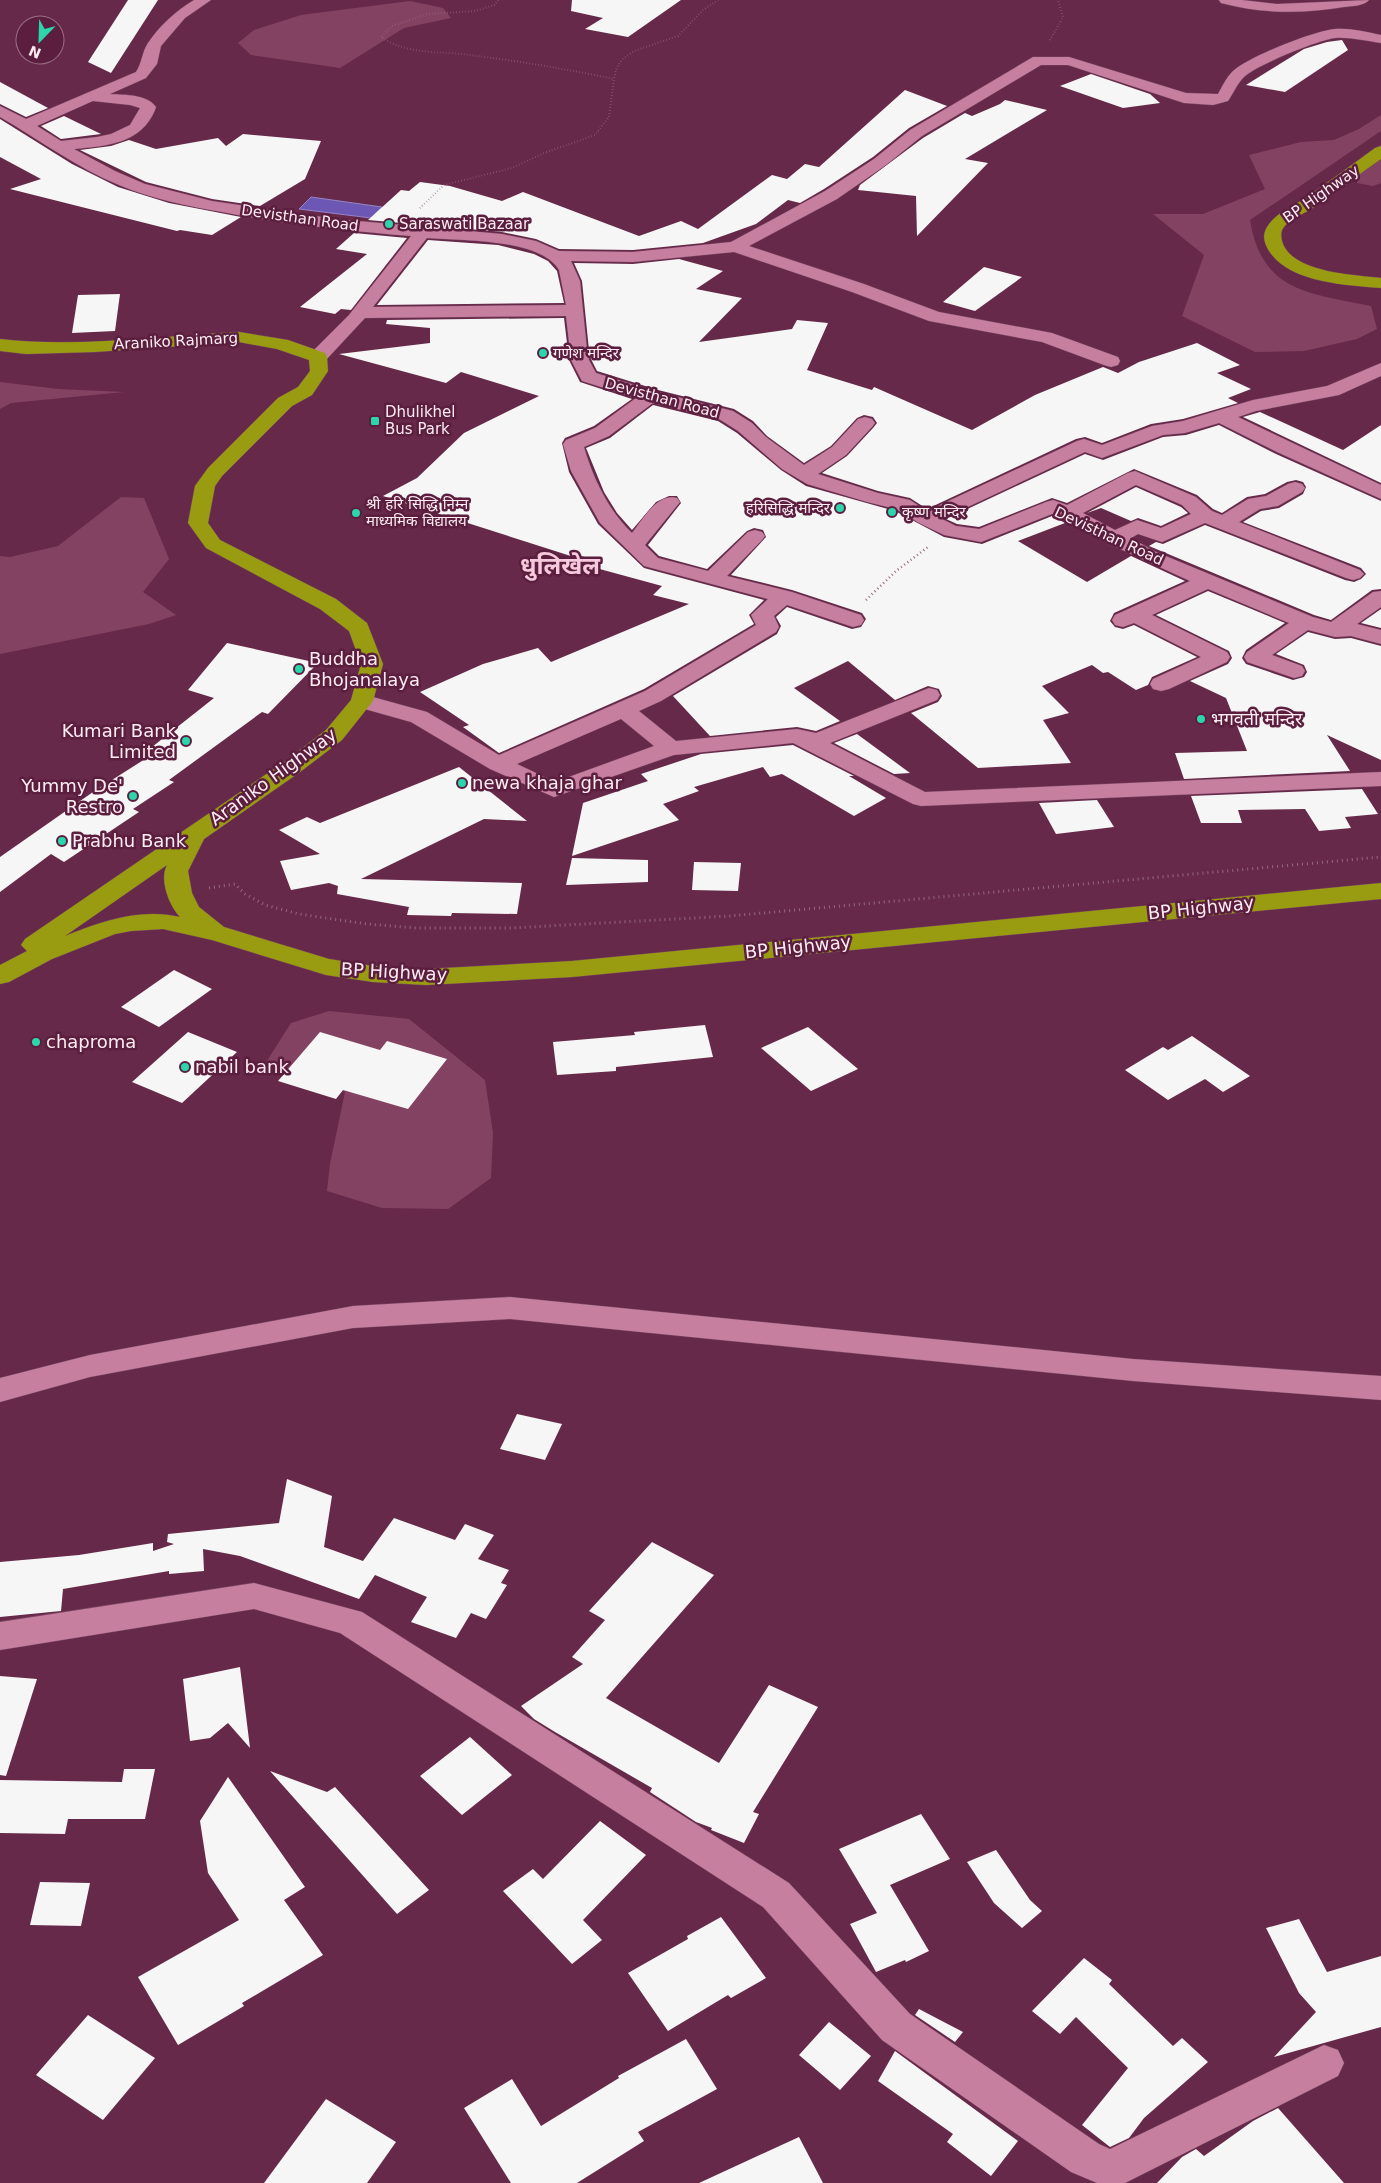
<svg xmlns="http://www.w3.org/2000/svg" width="1381" height="2183" font-family="'DejaVu Sans','Noto Sans Devanagari',sans-serif">
<rect width="100%" height="100%" fill="#672949"/>
<g fill="#844262">
<polygon points="410,1 443,8 451,18 404,28 340,68 251,55 238,43 254,30 301,15"/>
<path d="M1381 115V131L1250 220C1262 293 1310 293 1371 306L1377 329 1357 339 1304 351 1255 352 1182 316 1204 255 1153 214H1203L1265 189 1249 155 1301 142 1334 140 1359 129Z"/>
<polygon points="1381,158 1381,183 1373,186 1357,183 1356,175"/>
<polygon points="0,382 58,389 124,392 11,403 0,409"/>
<polygon points="121,497 144,498 169,559 143,592 176,615 149,624 0,654 0,556 10,557 58,546"/>
<polygon points="329,1011 409,1019 485,1080 493,1133 491,1178 448,1209 382,1208 327,1191 330,1164 345,1092 265,1064 291,1023"/>
</g>
<polygon fill="#6c57b5" stroke="#9784c7" points="311,197 382,207 371,218 299,209"/>
<g fill="#f5f6f5">
<polygon points="128,0 158,0 111,73 88,62"/>
<polygon points="572,0 681,0 628,37 585,29 603,18 571,11"/>
<polygon points="1342,40 1348,50 1285,92 1246,85 1304,49 1327,42"/>
<polygon points="1091,74 1150,94 1160,103 1123,108 1060,86"/>
<polygon points="0,82 48,108 26,117 0,104"/>
<polygon points="905,90 947,106 909,128 873,157 824,189 800,203 788,200 756,224 703,243 633,250 559,249 536,239 502,232 368,220 401,190 409,191 420,182 450,186 502,201 523,192 639,236 681,221 698,229 772,175 787,179 805,164 819,167"/>
<polygon points="1005,100 1047,110 965,159 988,163 917,236 916,196 858,190 860,185 923,138 965,113 972,116 1000,104"/>
<polygon points="64,116 101,134 61,139 41,126"/>
<polygon points="0,119 72,164 118,187 169,203 241,217 212,235 180,230 177,231 10,189 41,179 0,157"/>
<polygon points="243,134 321,141 305,179 260,206 212,199 146,182 80,150 111,146 129,140 156,149 218,138 226,146"/>
<polygon points="354,233 407,238 351,310 341,309 335,314 300,307 367,254 336,249"/>
<polygon points="428,240 498,245 534,254 548,261 557,271 564,303 377,305"/>
<polygon points="679,259 723,271 696,289 742,298 699,342 792,329 797,320 828,323 807,370 872,390 874,387 972,430 1035,395 1103,367 1118,373 1139,362 1197,343 1240,365 1217,373 1251,389 1228,398 1238,403 1183,419 1151,424 1102,443 1085,437 1076,439 927,509 910,498 878,491 822,473 847,456 873,428 877,423 873,417 864,415 857,418 831,446 804,463 767,436 753,421 734,409 658,390 597,371 591,359 589,350 582,281 574,263 633,264"/>
<polygon points="984,267 1022,277 975,311 943,302"/>
<polygon points="120,294 115,331 72,333 78,295"/>
<polygon points="564,318 569,360 580,382 632,399 594,426 565,438 562,443 569,472 598,524 644,568 764,600 749,615 754,624 644,689 499,753 463,727 469,725 420,692 483,664 538,648 551,662 689,604 653,595 662,586 596,568 599,565 383,496 417,478 464,433 539,396 461,372 446,383 339,354 430,343 430,328 386,324 387,320"/>
<polygon points="653,405 718,421 737,433 781,470 806,486 895,511 944,537 982,544 1052,516 1065,523 1018,541 1087,582 1131,556 1185,581 1114,613 1110,621 1115,627 1123,629 1134,625 1197,657 1152,677 1148,685 1136,690 1108,672 1103,673 1092,665 1042,686 1069,713 1043,720 1071,763 978,768 911,713 938,702 942,696 939,689 928,686 895,700 848,661 794,688 840,721 816,731 797,727 710,736 673,696 777,634 781,626 776,617 787,607 852,629 861,627 866,619 862,613 792,590 731,575 766,537 763,530 754,528 747,531 707,569 659,556 648,545 681,503 677,496 669,496 656,502 632,530 617,513 604,492 586,448 610,438"/>
<polygon points="1260,412 1343,450 1381,425 1381,483 1243,417"/>
<polygon points="1219,425 1276,454 1381,501 1381,589 1372,590 1331,620 1314,615 1149,546 1156,542 1163,544 1205,525 1345,580 1354,582 1361,579 1366,574 1361,568 1243,522 1261,511 1279,508 1303,494 1306,487 1303,482 1296,480 1287,482 1265,494 1247,497 1222,513 1213,509 1197,495 1134,469 1067,503 1052,498 979,527 957,524 946,519 1085,454 1103,460 1163,437 1186,435"/>
<polygon points="1136,487 1181,507 1188,513 1161,526 1138,518 1131,521 1101,508 1087,513"/>
<polygon points="1208,591 1285,623 1246,650 1242,658 1246,664 1293,680 1304,677 1307,672 1304,665 1276,654 1308,632 1335,639 1351,638 1381,646 1381,760 1327,735 1350,771 1184,779 1175,753 1247,751 1226,698 1190,681 1228,664 1232,658 1229,651 1156,615"/>
<polygon points="1381,609 1381,628 1361,623"/>
<polygon points="227,643 318,663 268,714 262,712 169,780 174,782 133,809 139,812 64,862 51,854 0,892 0,857 93,792 153,754 147,751 214,698 188,690"/>
<polygon points="857,734 910,773 894,774 834,743"/>
<polygon points="793,745 854,776 849,776 886,798 854,816 782,774 770,777 763,767 694,787 699,791 663,804 679,820 572,856 583,803 648,781 641,774 701,754"/>
<polygon points="459,767 527,821 484,819 361,879 522,883 517,914 452,913 451,916 407,915 409,907 337,894 338,886 329,883 291,890 280,861 320,854 279,830 307,817 320,823"/>
<polygon points="1362,789 1378,814 1345,817 1351,828 1319,831 1305,809 1238,810 1242,823 1201,823 1191,796"/>
<polygon points="1097,800 1114,827 1056,834 1039,803"/>
<polygon points="572,858 648,860 648,882 566,885"/>
<polygon points="694,862 741,863 738,891 692,890"/>
<polygon points="174,970 212,989 159,1027 121,1007"/>
<polygon points="705,1025 713,1057 616,1067 616,1071 557,1075 553,1042 635,1035 634,1032"/>
<polygon points="808,1027 858,1069 811,1091 761,1048"/>
<polygon points="188,1032 237,1052 182,1103 132,1082"/>
<polygon points="320,1032 380,1050 387,1041 447,1059 408,1109 343,1090 336,1099 278,1081"/>
<polygon points="1192,1036 1250,1076 1223,1092 1205,1079 1168,1100 1125,1070 1163,1047 1168,1050"/>
<polygon points="517,1414 562,1424 545,1460 500,1449"/>
<polygon points="287,1479 332,1496 324,1547 363,1561 394,1518 455,1540 465,1524 494,1535 478,1559 509,1570 501,1583 507,1585 486,1619 471,1613 456,1638 411,1622 427,1597 375,1575 359,1599 240,1556 203,1549 204,1571 169,1574 169,1571 63,1589 61,1611 0,1617 0,1562 79,1555 153,1543 153,1551 174,1544 167,1542 168,1534 279,1523"/>
<polygon points="652,1542 714,1575 606,1698 719,1763 769,1685 818,1707 753,1812 759,1814 744,1843 711,1830 712,1828 696,1822 650,1792 652,1788 555,1732 534,1719 521,1706 583,1664 572,1657 605,1620 589,1611"/>
<polygon points="240,1667 250,1748 228,1723 210,1738 190,1741 183,1679"/>
<polygon points="0,1676 37,1679 6,1776 0,1775"/>
<polygon points="470,1737 512,1775 462,1815 420,1776"/>
<polygon points="124,1769 155,1769 145,1819 68,1819 65,1834 0,1833 0,1780 122,1782"/>
<polygon points="270,1771 327,1792 335,1787 429,1890 397,1914"/>
<polygon points="228,1777 305,1887 284,1900 323,1955 242,2003 244,2006 178,2045 138,1977 239,1920 208,1873 200,1821"/>
<polygon points="921,1814 950,1859 890,1885 929,1951 906,1962 905,1960 876,1972 850,1924 877,1913 839,1849"/>
<polygon points="600,1821 646,1855 583,1920 602,1940 572,1964 503,1891 533,1869 543,1879"/>
<polygon points="996,1850 1030,1900 1042,1911 1022,1928 994,1903 967,1862"/>
<polygon points="40,1882 90,1883 81,1926 30,1925"/>
<polygon points="721,1917 766,1978 731,1998 728,1995 668,2031 628,1973 688,1939 687,1936"/>
<polygon points="1299,1919 1327,1972 1381,1956 1381,2027 1274,2057 1316,2012 1299,1993 1266,1928"/>
<polygon points="1084,1958 1112,1980 1109,1984 1173,2046 1182,2038 1208,2062 1144,2118 1129,2138 1110,2147 1082,2125 1128,2068 1076,2017 1060,2034 1032,2011"/>
<polygon points="919,2009 963,2032 955,2042 915,2015"/>
<polygon points="88,2015 155,2058 103,2120 36,2075"/>
<polygon points="829,2022 871,2056 840,2090 799,2055"/>
<polygon points="686,2039 717,2089 638,2132 644,2141 577,2183 511,2183 464,2108 512,2079 541,2126 619,2078 618,2076"/>
<polygon points="895,2051 1018,2141 991,2176 947,2142 953,2134 878,2081"/>
<polygon points="326,2099 396,2142 367,2183 264,2183"/>
<polygon points="1278,2108 1344,2183 1157,2183 1182,2157 1196,2149 1204,2156 1253,2121"/>
<polygon points="799,2137 823,2183 699,2183"/>
</g>
<g fill="none" stroke-linecap="round" stroke-linejoin="round">
<defs>
<g id="minor">
<path d="M194 0H211L185 18 161 46 157 64 146 78 110 94C125 95 147 94 156 107L155 110C141 144 106 146 74 149L115 171 145 184 212 201 336 219 502 234 536 241 559 251 633 252 731 242 825 191 874 159 910 130 1033 57H1069L1186 93 1218 94C1222 87 1226 78 1232 72 1247 57 1314 31 1335 29 1350 28 1366 32 1381 35V43C1366 41 1350 37 1335 38 1318 40 1254 66 1243 78 1237 84 1233 94 1228 101L1213 105 1184 103 1068 65H1041L922 136 886 165 837 199 749 246 864 284 939 312 1052 333 1118 357 1120 361 1118 365 1111 367 1104 365 1042 342 929 321 852 292 734 252 633 262 571 261 580 281 587 350 589 360 596 373 657 392 733 411 752 423 766 437 804 465 832 447 858 419 865 417 872 419 875 423 872 427 846 455 818 474 878 493 910 500 927 511 1077 441 1084 439 1102 445 1152 426 1183 421 1253 400 1327 386 1381 363V376L1339 395 1256 411 1238 417 1381 485V499L1277 452 1219 423 1185 433 1163 435 1102 458 1085 452 942 519 956 526 979 529 1046 502 1053 500 1067 505 1128 473 1135 471 1196 497 1212 511 1222 515 1248 499 1266 496 1288 484 1295 482 1302 484 1305 488 1302 492 1278 506 1260 509 1239 522 1360 570 1364 574 1360 578 1353 580 1346 578 1205 523 1162 542 1138 534 1131 538 1156 552 1313 617 1331 622 1373 592 1381 591V607L1357 624 1381 630V644L1351 636 1335 637 1308 630 1272 655 1302 666 1305 671 1302 676 1294 678 1247 662 1244 657 1247 652 1289 623 1208 589 1152 615 1227 652 1230 657 1227 662 1169 689 1161 691 1153 689 1150 684 1153 679 1201 657 1134 623 1123 627 1115 625 1112 620 1115 615 1190 581 1107 543 1052 514 981 542 944 535 919 523 896 509 867 502 807 484 782 469 738 431 719 419 653 403 609 436 584 447C593 478 608 510 632 533 643 519 657 493 677 498L680 502 645 545 658 558 708 571 748 532 755 530 762 532 765 536 762 540 727 576 792 592 861 615 864 620 861 625 853 627 787 605 774 616 779 627 776 632 661 701 639 711 676 741 797 729 816 733 929 688 937 690 940 695 937 700 830 743 925 792 1381 772V786L921 806 913 804 793 743 674 755 554 797 490 769 411 722 354 706 351 701 354 696 362 694 427 712 499 755 645 691 756 625 751 615 768 599 644 566 600 523 571 471 563 444 566 440 595 428 636 398 582 381 571 360 566 316 365 318 325 361 318 363 311 361 309 357 311 353 349 315 411 236C348 231 284 224 222 212 187 206 152 199 119 185 77 168 40 140 0 117V106L26 119 136 72C142 63 142 52 148 43 160 25 176 11 194 0ZM93 101 130 105 140 108 130 125 111 134 97 137 61 141 37 126ZM427 238C461 241 540 238 559 270L566 305 373 307ZM1136 485 1182 505 1191 514 1161 528 1137 520 1115 530 1083 513ZM621 719 654 746 555 782 517 764Z"/>
<path d="M1219 0H1242L1277 4 1369 0C1364 6 1352 6 1344 7 1302 14 1262 14 1221 3Z"/>
<polygon points="510,1297 1133,1359 1381,1376 1381,1400 1133,1381 510,1319 353,1328 90,1377 0,1402 0,1378 90,1355 353,1306"/>
<polygon points="254,1583 362,1612 789,1883 910,2014 1099,2144 1110,2149 1324,2045 1338,2050 1344,2063 1338,2076 1125,2183 1097,2183 1071,2172 882,2040 763,1907 340,1633 254,1609 0,1650 0,1622"/>
</g>
<g id="highway">
<path d="M1381 146V159C1359 174 1338 191 1316 206 1306 213 1288 219 1282 230 1280 236 1282 243 1285 248 1301 273 1354 275 1381 278V288C1346 285 1290 283 1269 251 1265 244 1262 237 1266 229 1274 213 1293 207 1307 197 1330 181 1353 164 1375 148Z"/>
<path d="M239 332 288 340 325 353 327 357 328 371 312 395 292 406 222 476 215 486 208 523 220 540 336 599 367 623 383 664 373 701 342 740 300 772 204 839 188 871 192 893 199 907 224 927 329 959 373 966 426 969 572 961 1381 883V899L572 977 426 985 373 982 326 975 212 940 163 929 131 931 115 934 52 959 9 982 0 984V965L27 951 21 945 25 939 284 762 326 730 351 700 361 664 349 631 320 609 206 548 188 523 195 486 208 468 278 398 298 387 310 371 309 360 277 349 239 342 95 352 26 354 0 351V339C75 348 163 336 239 332ZM167 865C159 880 169 905 180 917 140 908 102 921 65 936Z"/>
</g>
</defs>
<use href="#minor" stroke="#784762" stroke-width="1"/>
<use href="#highway" stroke="#784762" stroke-width="1"/>
<g stroke="#96677e" stroke-width="2" stroke-dasharray="0.5 2.5" stroke-linecap="butt">
<path d="M498 0 495 5 475 11 428 14 392 26 381 37C407 55 440 51 470 55 518 61 566 69 614 79"/>
<polyline points="1050,40 1063,17 1058,0"/>
<polyline points="420,208 444,185 512,168 544,153 595,135 609,117 614,79 617,67 623,59 634,51 678,36 703,10 718,0"/>
</g>
<polyline stroke="#96677e" stroke-width="2.5" stroke-dasharray="1 3" stroke-linecap="butt" points="866,600 896,571 928,547"/>
<polyline stroke="#96677e" stroke-width="3" stroke-dasharray="1 4" stroke-linecap="butt" points="209,888 235,884 245,894 265,905 299,914 367,924 416,928 511,928 730,916 1381,857"/>
<use href="#minor" fill="#c67f9f" fill-rule="evenodd"/>
<use href="#highway" fill="#999c10" fill-rule="evenodd"/>
</g>
<g fill="#2cd5ab" stroke="#5b1e3e" stroke-width="2">
<circle cx="389" cy="224" r="5"/>
<circle cx="543" cy="353" r="5"/>
<rect x="370" y="416" width="10" height="10" rx="2.5"/>
<circle cx="840" cy="508" r="5"/>
<circle cx="892" cy="512" r="5"/>
<circle cx="356" cy="513" r="5"/>
<circle cx="299" cy="669" r="5"/>
<circle cx="1201" cy="719" r="5"/>
<circle cx="186" cy="741" r="5"/>
<circle cx="462" cy="783" r="5"/>
<circle cx="133" cy="796" r="5"/>
<circle cx="62" cy="841" r="5"/>
<circle cx="36" cy="1042" r="5"/>
<circle cx="185" cy="1067" r="5"/>
</g>
<g text-anchor="middle" stroke-width="5" stroke-linejoin="round" paint-order="stroke">
<g font-size="15" fill="#fcecf2" stroke="#5b1e3e">
<text transform="translate(1321 194) rotate(-35)" y="5">BP Highway</text>
<text transform="translate(300 218) rotate(8)" y="5">Devisthan Road</text>
<text transform="translate(176 341) rotate(-3)" y="5">Araniko Rajmarg</text>
<text transform="translate(662 398) rotate(15)" y="5">Devisthan Road</text>
<text transform="translate(1109 536) rotate(25)" y="5">Devisthan Road</text>
</g>
<g font-size="15" fill="#fcecf2" stroke="#5b1e3e" text-anchor="start">
<text x="399" y="229">Saraswati Bazaar</text>
<text x="553" y="358">गणेश मन्दिर</text>
<text x="385" y="417">Dhulikhel<tspan x="385" dy="17">Bus Park</tspan></text>
<text x="366" y="509">श्री हरि सिद्धि निम्न<tspan x="366" dy="17">माध्यमिक विद्यालय</tspan></text>
<text x="830" y="513" text-anchor="end">हरिसिद्धि मन्दिर</text>
<text x="902" y="517">कृष्ण मन्दिर</text>
</g>
<g font-size="18" fill="#fcecf2" stroke="#5b1e3e" text-anchor="start">
<text x="309" y="665">Buddha<tspan x="309" dy="21">Bhojanalaya</tspan></text>
<text x="1211" y="725">भगवती मन्दिर</text>
<text x="176" y="737" text-anchor="end">Kumari Bank<tspan x="176" dy="21">Limited</tspan></text>
<text x="472" y="789">newa khaja ghar</text>
<text x="123" y="792" text-anchor="end">Yummy De'<tspan x="123" dy="21">Restro</tspan></text>
<text x="72" y="847">Prabhu Bank</text>
<text x="46" y="1048">chaproma</text>
<text x="195" y="1073">nabil bank</text>
</g>
<g font-size="18" fill="#fcecf2" stroke="#5b1e3e">
<text transform="translate(273 777) rotate(-36)" y="6">Araniko Highway</text>
<text transform="translate(1201 908) rotate(-6)" y="6">BP Highway</text>
<text transform="translate(798 947) rotate(-6)" y="6">BP Highway</text>
<text transform="translate(394 972) rotate(3)" y="6">BP Highway</text>
</g>
<g font-size="24" font-weight="bold" fill="#f7c9dc" stroke="#5b1e3e">
<text x="560" y="574">धुलिखेल</text>
</g>
</g>
<g transform="translate(40 40) rotate(203)"><circle r="24" fill="#5b1e3e" stroke="#9b7086"/>
<path d="M0-4L9 19L0 12L-9 19Z" fill="#2cd5ab"/>
<text y="-8" font-size="14" font-weight="bold" text-anchor="middle" fill="#fcecf2">N</text>
</g>
</svg>
